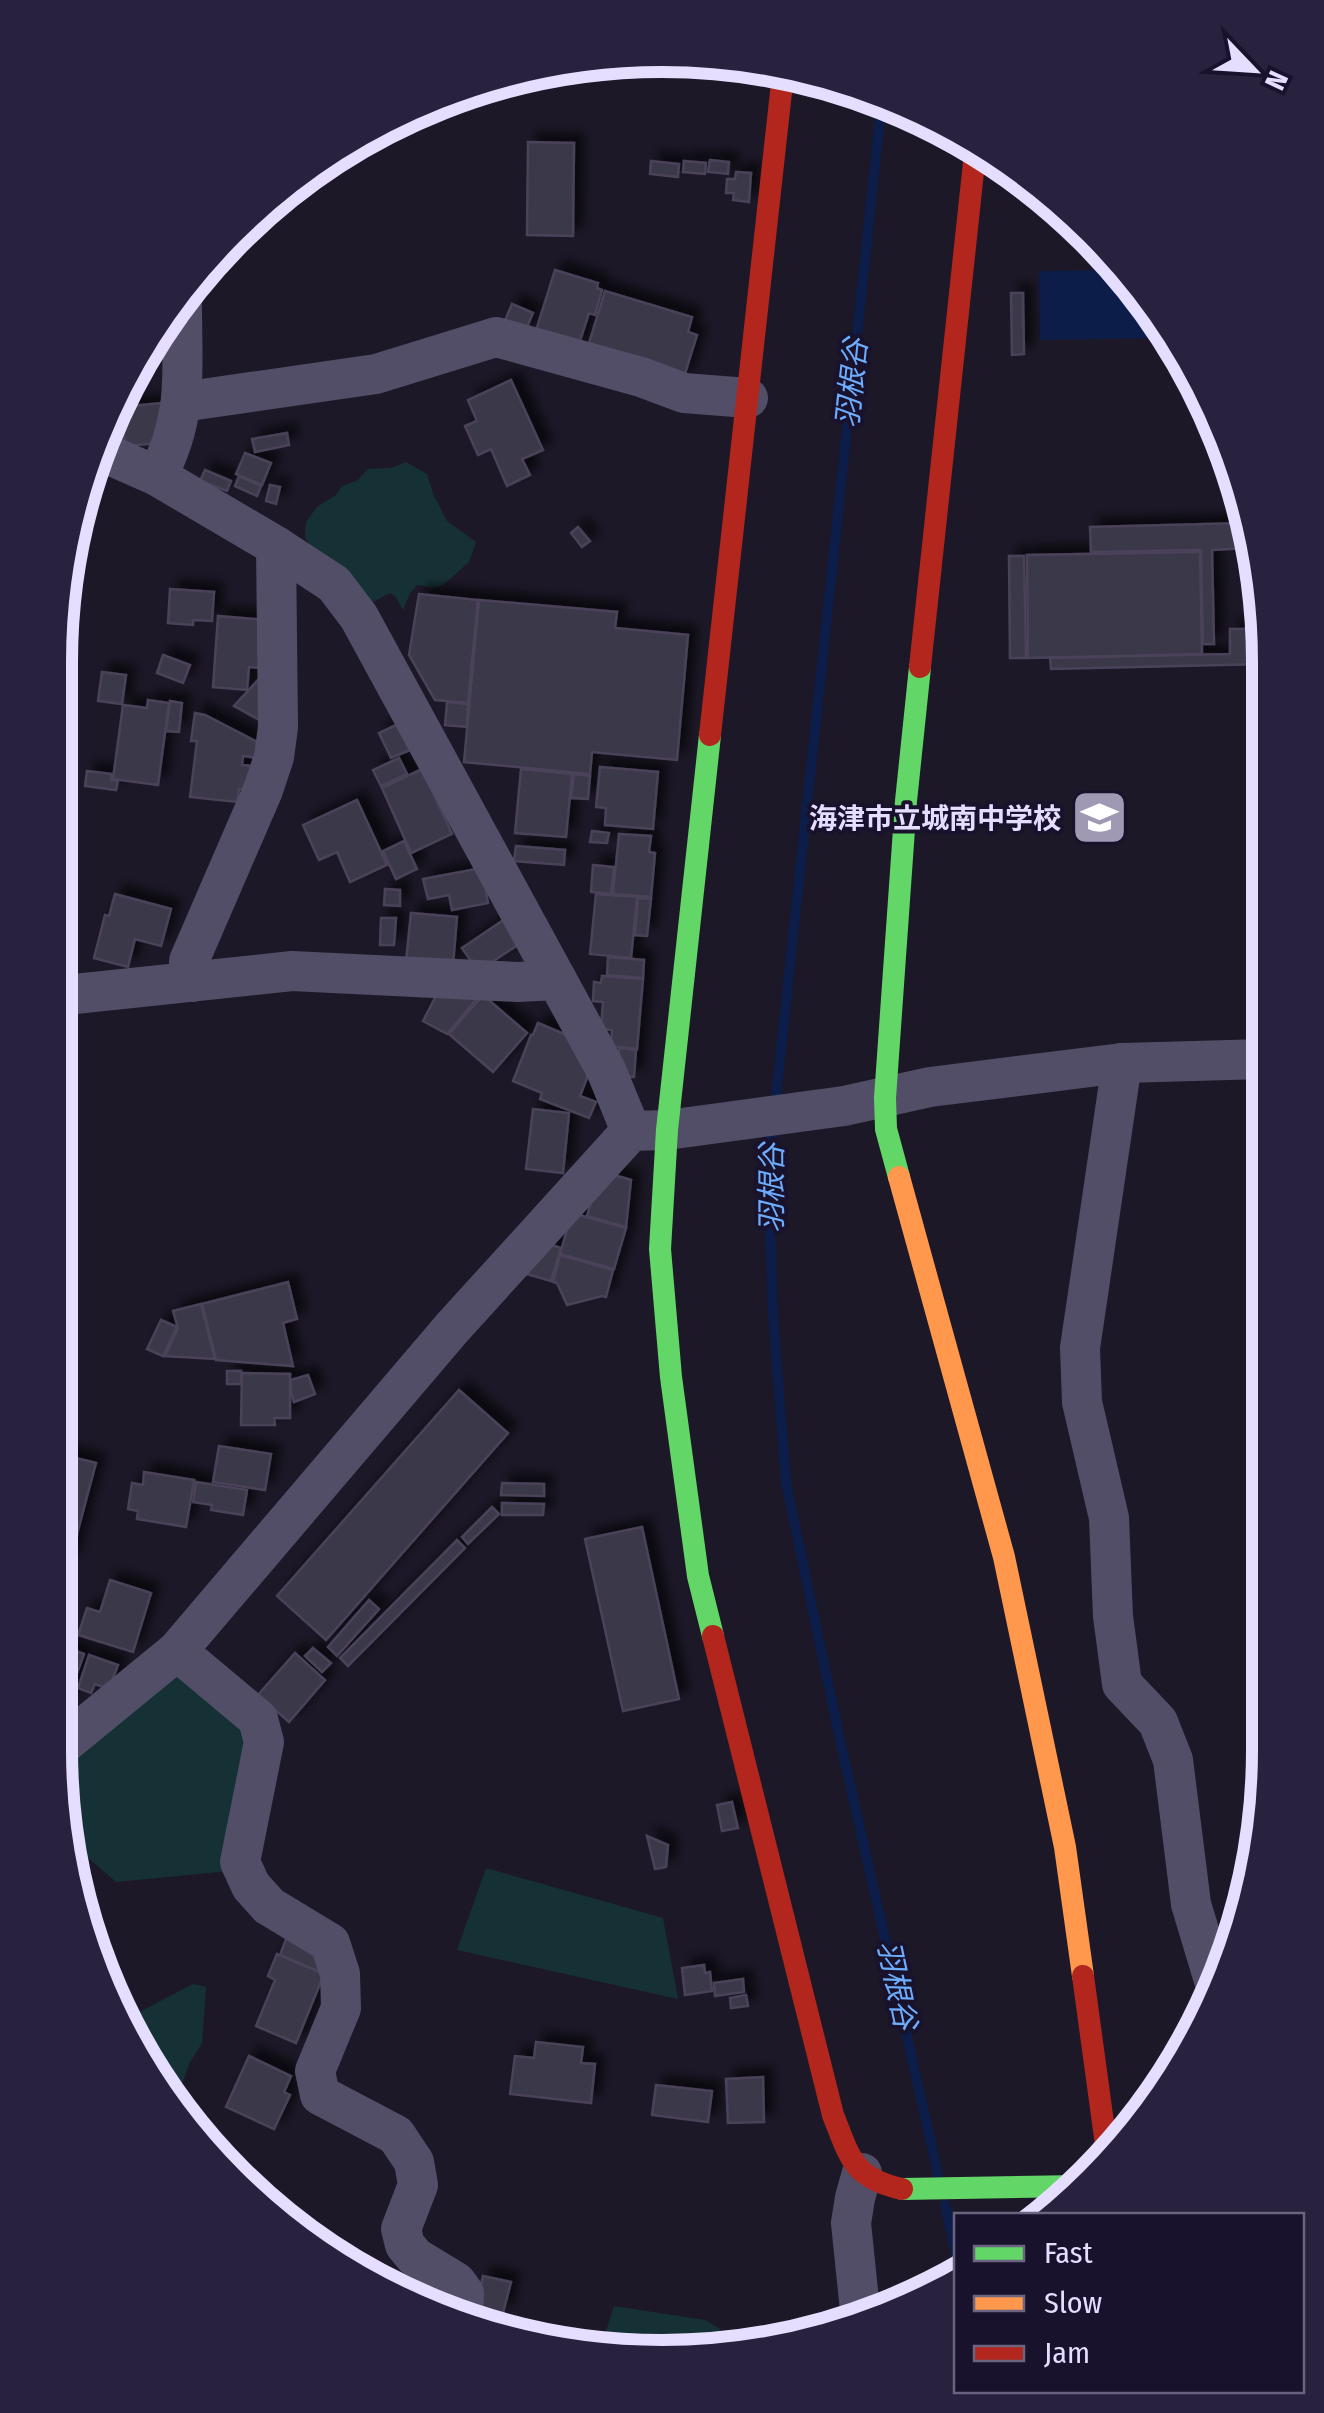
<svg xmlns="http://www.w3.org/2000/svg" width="1324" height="2413" font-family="'Fira Sans Condensed','Noto Sans JP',sans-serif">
<defs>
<filter id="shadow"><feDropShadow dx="9" dy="-9" stdDeviation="5" flood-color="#0009"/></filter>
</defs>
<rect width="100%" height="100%" fill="#1c1827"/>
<g fill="#163135">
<polygon points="406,462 427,474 434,496 447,521 476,542 469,562 443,585 435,588 417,585 410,593 403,610 396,597 390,593 373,602 315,551 305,538 306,522 317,507 336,495 342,486 358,480 368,469 391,468"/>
<polygon points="166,1676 179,1676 240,1723 248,1747 229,1871 116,1882 70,1842 57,1761"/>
<polygon points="486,1868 663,1918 678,1999 457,1950"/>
<polygon points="193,1984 206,1987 202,2043 189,2064 174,2107 126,2019"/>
<polygon points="614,2306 705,2320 720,2329 722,2352 702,2357 601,2347"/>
</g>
<polygon fill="#0d1d49" points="1118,270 1158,315 1158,338 1040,340 1039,271"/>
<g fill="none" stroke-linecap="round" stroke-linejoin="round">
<g stroke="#0d1d49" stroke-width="10">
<polyline points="775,1106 881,108"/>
<polyline points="773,1123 768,1178 773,1315 786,1483 840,1740 938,2174"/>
<polyline points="945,2205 956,2255"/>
</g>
</g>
<g fill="#3b3748" stroke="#4a4359" stroke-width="2.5" filter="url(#shadow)">
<polygon points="528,142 574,143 573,236 527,235"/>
<polygon points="710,160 729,162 728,174 708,172"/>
<polygon points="651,161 679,164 678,177 650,174"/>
<polygon points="684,161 706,163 705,174 683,172"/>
<polygon points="736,172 751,173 749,202 733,200 734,193 726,193 727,179 735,179"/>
<polygon points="555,270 598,283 597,288 602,290 595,315 589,313 577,350 534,337"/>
<polygon points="605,291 692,317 688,332 697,335 683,380 587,350"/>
<polygon points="1011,293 1023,293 1024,354 1012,355"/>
<polygon points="512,304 533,313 524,334 503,325"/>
<polygon points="511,380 543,450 522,459 530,475 507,486 491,449 478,455 465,426 477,421 468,400"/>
<polygon points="163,403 160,443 125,446 122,407"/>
<polygon points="287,433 289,445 255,452 252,439"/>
<polygon points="245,453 271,463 262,485 236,474"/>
<polygon points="1237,466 1247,510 1237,510"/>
<polygon points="205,470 231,481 227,491 200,481"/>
<polygon points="239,476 261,486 257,496 235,486"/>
<polygon points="270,485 280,487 276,504 266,501"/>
<polygon points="1246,523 1246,548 1212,550 1214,644 1203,644 1201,550 1091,552 1090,527"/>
<polygon points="578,527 590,541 582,547 571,533"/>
<polygon points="1200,552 1202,654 1028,658 1027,555"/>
<polygon points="1009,556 1024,556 1026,658 1010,658"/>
<polygon points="170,589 214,592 212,621 193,620 193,625 168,623"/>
<polygon points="419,594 478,600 468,703 435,700 409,655"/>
<polygon points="479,600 617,612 615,628 688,635 677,760 592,752 590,774 464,762"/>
<polygon points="218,616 265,620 261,668 249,667 247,690 213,687"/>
<polygon points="1230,629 1264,629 1264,664 1051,669 1050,658 1230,654"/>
<polygon points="163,655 190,665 183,683 157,673"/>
<polygon points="102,672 126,675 122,704 98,701"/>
<polygon points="259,679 263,722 234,706"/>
<polygon points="148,700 169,703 158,785 113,779 123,705 147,708"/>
<polygon points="170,701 182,703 179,732 166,731"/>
<polygon points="447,702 468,704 467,727 445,725"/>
<polygon points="195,713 205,715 261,744 259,758 243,756 242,765 254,766 251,791 239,789 237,802 190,797 197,741 191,741"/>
<polygon points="398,724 410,750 391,758 379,733"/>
<polygon points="399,758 407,774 381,786 373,770"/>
<polygon points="600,767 658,772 653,829 605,825 606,808 596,807"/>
<polygon points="422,769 452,834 411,853 382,788"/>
<polygon points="521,769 572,774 566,837 515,833"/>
<polygon points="87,771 112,774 111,780 118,781 116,790 85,786"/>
<polygon points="574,774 590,776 588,799 571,798"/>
<polygon points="357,800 387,865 350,882 337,852 319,860 303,825"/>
<polygon points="592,831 609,833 607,843 590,842"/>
<polygon points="619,834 651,836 649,852 655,853 651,897 613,894"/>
<polygon points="404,841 417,869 396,879 383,851"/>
<polygon points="516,846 565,850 564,865 514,861"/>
<polygon points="593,865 614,867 611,894 591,892"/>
<polygon points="482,868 488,903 452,910 449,895 428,899 423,879"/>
<polygon points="385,889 400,890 400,906 384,905"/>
<polygon points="115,894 171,909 161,946 135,939 128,967 94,958 105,915 109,916"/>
<polygon points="596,894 637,897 631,958 590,954"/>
<polygon points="638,898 651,899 647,936 635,935"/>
<polygon points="411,913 457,917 453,965 406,961"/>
<polygon points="508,917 524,941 478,971 462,948"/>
<polygon points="381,918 396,918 394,945 380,945"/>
<polygon points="608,957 644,960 643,978 607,975"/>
<polygon points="602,976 643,979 637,1049 611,1046 612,1030 601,1029 603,1002 593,1001 594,982 601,983"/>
<polygon points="437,994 480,995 447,1034 423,1021"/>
<polygon points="483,995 527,1033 493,1072 449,1034"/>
<polygon points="538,1023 576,1039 589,1073 580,1096 596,1102 589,1118 540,1099 542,1093 513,1081 531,1035 533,1035"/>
<polygon points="619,1048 636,1050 634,1077 616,1076"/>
<polygon points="533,1109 569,1113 563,1173 526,1169"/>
<polygon points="607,1173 631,1180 626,1227 587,1216 595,1189"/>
<polygon points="572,1213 626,1228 614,1269 560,1254"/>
<polygon points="546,1243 561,1248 551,1281 523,1273"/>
<polygon points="560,1255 613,1270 606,1297 602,1296 567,1305 557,1283 553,1282"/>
<polygon points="288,1282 297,1319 283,1323 293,1366 216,1360 202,1304"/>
<polygon points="201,1304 215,1359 165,1356 178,1328 173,1311"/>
<polygon points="161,1320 177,1327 163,1356 147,1349"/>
<rect x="227" y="1371" width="14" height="13"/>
<polygon points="242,1373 290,1374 290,1418 274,1418 275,1425 241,1425"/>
<polygon points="308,1375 315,1394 294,1402 291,1392 291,1380"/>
<polygon points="459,1390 508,1433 326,1640 277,1596"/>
<polygon points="219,1446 271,1454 265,1490 213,1482"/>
<polygon points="55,1453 96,1463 77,1534 55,1528"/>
<polygon points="144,1472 194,1480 186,1527 137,1519 138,1511 128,1509 132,1483 143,1485"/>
<polygon points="196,1482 247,1490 243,1515 211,1510 212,1505 193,1502"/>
<polygon points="502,1483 544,1484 544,1496 501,1495"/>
<polygon points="502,1503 544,1504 543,1515 502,1515"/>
<polygon points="492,1507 499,1514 468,1544 462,1537"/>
<polygon points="642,1527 679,1699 623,1711 585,1539"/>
<polygon points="55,1530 77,1536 70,1562 55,1558"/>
<polygon points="457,1540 465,1548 348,1666 340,1658"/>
<polygon points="110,1580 151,1593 133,1652 78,1635 87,1608 100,1612"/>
<polygon points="369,1600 379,1609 337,1656 328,1647"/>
<polygon points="55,1643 84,1654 67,1701 55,1696"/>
<polygon points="313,1648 331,1663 322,1672 305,1656"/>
<polygon points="295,1653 325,1680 289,1722 258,1695"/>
<polygon points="89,1655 118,1665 109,1689 95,1684 91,1693 78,1688"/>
<polygon points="732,1802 738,1828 722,1831 717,1805"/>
<polygon points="647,1836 668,1845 666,1867 655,1869"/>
<polygon points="288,1934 314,1949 322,1973 280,1955"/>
<polygon points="277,1954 324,1974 296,2043 256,2026 275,1980 268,1976"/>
<polygon points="704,1965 705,1973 710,1972 712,1991 685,1995 682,1968"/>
<polygon points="743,1979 744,1992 715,1996 714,1983"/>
<polygon points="746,1995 748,2006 731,2008 730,1998"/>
<polygon points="536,2042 583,2047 581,2063 595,2064 591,2103 510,2094 515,2056 534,2058"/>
<polygon points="249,2056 291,2076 284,2092 290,2095 274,2129 226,2107"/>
<polygon points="763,2077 764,2122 728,2123 726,2079"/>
<polygon points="656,2085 712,2091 708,2122 652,2115"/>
<polygon points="483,2276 511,2282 503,2313 476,2307"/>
</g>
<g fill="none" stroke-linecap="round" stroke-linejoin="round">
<g stroke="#524e67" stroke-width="40">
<polyline points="182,402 376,374 496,337 641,377 684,393 748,398"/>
<polyline points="98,450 157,476 276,546 334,584 359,617 606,1070 631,1131"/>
<path d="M157 476C189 417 182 370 182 306"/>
<polyline points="192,982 189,961 263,790 274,757 278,727 276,546"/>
<polyline points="56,996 292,971 518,982 557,980"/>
<polyline points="1122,1063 1080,1348 1082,1402 1109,1518 1113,1616 1122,1684 1158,1722 1173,1760 1191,1904 1216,1987"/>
<polyline points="177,1651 258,1719 264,1742 240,1862 251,1886 269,1906 330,1943 340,1974 341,2008 315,2071 320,2095 396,2135 414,2162 418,2185 401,2229 405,2245 415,2257 456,2282 464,2293 463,2318"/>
<polyline points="55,1751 177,1651 452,1328 631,1131 667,1130 844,1106 930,1087 1122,1063 1265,1059"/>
<polyline points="861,2320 851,2223 855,2198 862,2173"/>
</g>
<g stroke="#63d668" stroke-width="22">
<polyline points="710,735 667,1130 660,1249 671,1377 698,1576 713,1636"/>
<polyline points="899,1177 886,1129 885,1098 906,801 920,667"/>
<polyline points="902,2189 1080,2186"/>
</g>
<polyline stroke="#ff974d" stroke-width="22" points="899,1177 1004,1557 1065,1847 1083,1976"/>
<g stroke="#b3261e" stroke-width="22">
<polyline points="920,667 976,144"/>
<polyline points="710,735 783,74"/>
<path d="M713 1636 833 2115C850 2157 852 2178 902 2189"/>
<polyline points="1083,1976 1107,2152"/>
</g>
</g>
<defs>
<symbol id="school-square" viewBox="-11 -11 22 22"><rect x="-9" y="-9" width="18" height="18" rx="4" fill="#9f99b3" stroke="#19122d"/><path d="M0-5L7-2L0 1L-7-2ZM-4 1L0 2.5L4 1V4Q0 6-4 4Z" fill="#fff"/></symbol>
</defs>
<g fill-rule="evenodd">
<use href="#school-square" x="1068" y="786" width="63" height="63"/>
</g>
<g text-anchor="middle" stroke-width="8" stroke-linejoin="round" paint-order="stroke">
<g font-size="28" font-weight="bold" fill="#e5deff" stroke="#19122d" text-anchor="end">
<text x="1061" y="828">海津市立城南中学校</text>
</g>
<g font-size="30" font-style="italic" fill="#6eadfd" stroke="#19122d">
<text transform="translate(852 383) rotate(-84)" y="10">羽根谷</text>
<text transform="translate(772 1188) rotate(-90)" y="10">羽根谷</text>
<text transform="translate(897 1985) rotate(78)" y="10">羽根谷</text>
</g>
</g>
<path d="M0 0H1324V2413H0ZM662 72H662A590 590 0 0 1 1252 662V1750A590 590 0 0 1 662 2340H662A590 590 0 0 1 72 1750V662A590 590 0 0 1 662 72Z" fill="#29223e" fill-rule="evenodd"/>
<path fill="none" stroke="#e5deff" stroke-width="12" d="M662 72H662A590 590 0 0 1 1252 662V1750A590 590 0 0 1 662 2340H662A590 590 0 0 1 72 1750V662A590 590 0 0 1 662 72Z"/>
<rect x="954" y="2213" width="350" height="180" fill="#19122d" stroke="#6b6481" stroke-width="2.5"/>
<rect x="974" y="2246" width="50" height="15" fill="#63d668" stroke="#6b6481" stroke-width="2.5"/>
<text x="1044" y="2263" font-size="30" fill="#e5deff">Fast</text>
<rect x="974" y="2296" width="50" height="15" fill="#ff974d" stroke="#6b6481" stroke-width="2.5"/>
<text x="1044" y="2313" font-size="30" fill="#e5deff">Slow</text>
<rect x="974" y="2346" width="50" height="15" fill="#b3261e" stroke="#6b6481" stroke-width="2.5"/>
<text x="1044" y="2363" font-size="30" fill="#e5deff">Jam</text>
<g transform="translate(1254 70) rotate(115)" stroke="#19122d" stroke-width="8" paint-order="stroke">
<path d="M0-8L18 38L0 25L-18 38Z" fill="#e5deff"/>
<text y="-15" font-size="28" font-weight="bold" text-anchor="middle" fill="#e5deff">N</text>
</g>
</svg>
